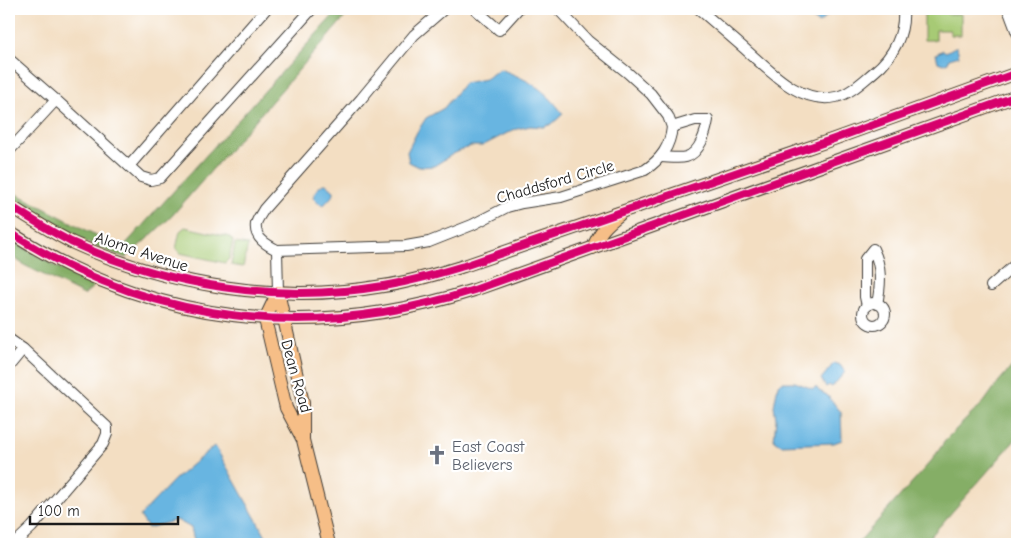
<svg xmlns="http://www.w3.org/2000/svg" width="1026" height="553" font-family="'Comic Neue',sans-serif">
<rect width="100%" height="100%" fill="#fff"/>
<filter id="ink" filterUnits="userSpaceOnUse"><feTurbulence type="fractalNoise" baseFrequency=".02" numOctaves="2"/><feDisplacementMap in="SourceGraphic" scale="10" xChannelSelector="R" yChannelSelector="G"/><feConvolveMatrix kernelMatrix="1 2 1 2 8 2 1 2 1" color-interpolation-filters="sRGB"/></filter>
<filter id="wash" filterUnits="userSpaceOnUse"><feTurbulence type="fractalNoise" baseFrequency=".0096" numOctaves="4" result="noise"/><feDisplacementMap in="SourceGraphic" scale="20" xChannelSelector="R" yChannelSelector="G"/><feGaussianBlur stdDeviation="1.12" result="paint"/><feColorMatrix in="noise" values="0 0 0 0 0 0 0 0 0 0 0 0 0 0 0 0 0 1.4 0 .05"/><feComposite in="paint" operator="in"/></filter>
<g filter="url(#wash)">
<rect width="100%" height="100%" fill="#f3dec2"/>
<g fill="#a7ca74" stroke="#627348">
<polygon points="924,9 947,11 947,14 961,14 961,35 950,35 950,30 936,30 936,40 924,40"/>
<polygon points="185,227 230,237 233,241 229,259 225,263 180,253 176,249 180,231"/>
<polygon points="235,243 248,245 243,267 231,265"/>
</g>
<g fill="#85ae66" stroke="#506541">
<path d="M339 9H352L171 217 126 258C84 243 44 223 9 198V190L119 247H123Z"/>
<polygon points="9,239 55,266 95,285 84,295 24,265 9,254"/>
<polygon points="1017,361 1017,438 924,544 857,544 932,460 947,438 984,402 999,381"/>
</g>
<g fill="#67b5e1" stroke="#42687e">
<polygon points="798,9 828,9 828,15 819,23"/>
<polygon points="955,47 957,47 959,56 949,59 948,62 943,64 938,62 936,54 943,50 946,52"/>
<path d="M500 69C529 80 545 89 563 114L552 124 543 127 530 126 513 130 482 146H471L453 154 434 166 419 167 409 162 407 152 417 132 426 118 444 108 464 83 485 79Z"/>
<polygon points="323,184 326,184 334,191 334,194 324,205 318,203 313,197 318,188"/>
<polygon points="834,363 840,365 845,372 832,387 829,385 826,387 821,379"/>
<polygon points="781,382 795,382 813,389 816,387 819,391 827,395 841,412 842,440 834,443 781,445 774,440 776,419 774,406 778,385"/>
<polygon points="214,446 215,446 270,544 195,544 191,528 177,520 148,528 140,516 174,480"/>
</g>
</g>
<g filter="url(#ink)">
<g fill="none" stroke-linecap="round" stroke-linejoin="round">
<defs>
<g id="minor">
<path d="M444 9 414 35 361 99 264 209C262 213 257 219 256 224 254 238 267 245 277 250L406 246 429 242 472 225 507 207 522 203 561 197 645 170C661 159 670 147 672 127"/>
<polyline points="475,9 499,30 518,9"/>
<path d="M558 9 588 41 628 73 651 94 668 116 672 127 695 120H708C706 132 700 153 686 157 679 159 668 157 661 157"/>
<path d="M699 9C714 22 730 36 745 49 769 70 800 105 836 97 850 94 863 81 874 72 894 56 905 33 903 9"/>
<polyline points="1008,9 1017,33"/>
<polyline points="9,59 56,100"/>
<polyline points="9,151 56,100 141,177 151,180 160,178 312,9"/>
<polyline points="129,166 266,9"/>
<polyline points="277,250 278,292"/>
<polyline points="991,286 1017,263"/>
<circle cx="874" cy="314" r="11"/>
<path d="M867 306 865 297V259L873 249C882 267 881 284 877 304"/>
<polyline points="9,339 23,349"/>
<polyline points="9,366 23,349 107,427 107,434 103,444 32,527 14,544"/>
</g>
<g id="major">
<path d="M9 205C29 218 50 231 71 242 167 286 279 304 383 286 411 282 437 274 464 266L831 140 1017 73"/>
<path d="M9 232C153 325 312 342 474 290L1017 96"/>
<path d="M593 248C599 232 606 225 619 215"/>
<polyline points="278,292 265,319 286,408 303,440 329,544"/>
<polyline points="278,292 303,403 303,438"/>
</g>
</defs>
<use href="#minor" stroke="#3c3935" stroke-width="12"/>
<use href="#major" stroke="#3c3935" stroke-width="14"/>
<use href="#minor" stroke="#fff" stroke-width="10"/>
<use href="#major" stroke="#f6be87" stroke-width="12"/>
<defs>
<g id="cycleway">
<path d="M9 205C29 218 50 231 71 242 167 286 279 304 383 286 411 282 437 274 464 266L831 140 1017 73"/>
<path d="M9 232C153 325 312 342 474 290L1017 96"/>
</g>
</defs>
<use href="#cycleway" stroke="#fff" stroke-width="11"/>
<use href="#cycleway" stroke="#d6006c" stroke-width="8"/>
</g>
</g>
<defs>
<symbol id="church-bare" viewBox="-9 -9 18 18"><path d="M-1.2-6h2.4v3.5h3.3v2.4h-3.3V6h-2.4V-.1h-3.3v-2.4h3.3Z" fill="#6b7280" stroke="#fff" stroke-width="2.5" paint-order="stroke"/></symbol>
</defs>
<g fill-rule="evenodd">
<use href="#church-bare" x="423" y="441" width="28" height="28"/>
</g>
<g text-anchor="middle" stroke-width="4.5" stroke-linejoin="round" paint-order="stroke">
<g font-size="16" fill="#1c1c1c" stroke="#fff">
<text transform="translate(555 181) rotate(-16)" y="6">Chaddsford Circle</text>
<text transform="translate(142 251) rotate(18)" y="6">Aloma Avenue</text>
<text transform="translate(297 376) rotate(74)" y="6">Dean Road</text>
</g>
<g font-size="16" fill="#5b616d" stroke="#fff" text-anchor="start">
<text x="452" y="452">East Coast<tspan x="452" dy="18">Believers</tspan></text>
</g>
</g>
<rect width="1026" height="553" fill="none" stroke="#fff" stroke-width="30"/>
<path d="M30 516v8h148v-8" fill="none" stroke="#1c1c1c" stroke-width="2.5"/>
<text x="38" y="516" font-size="15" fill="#1c1c1c" stroke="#ffffff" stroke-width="4" paint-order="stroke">100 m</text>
</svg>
